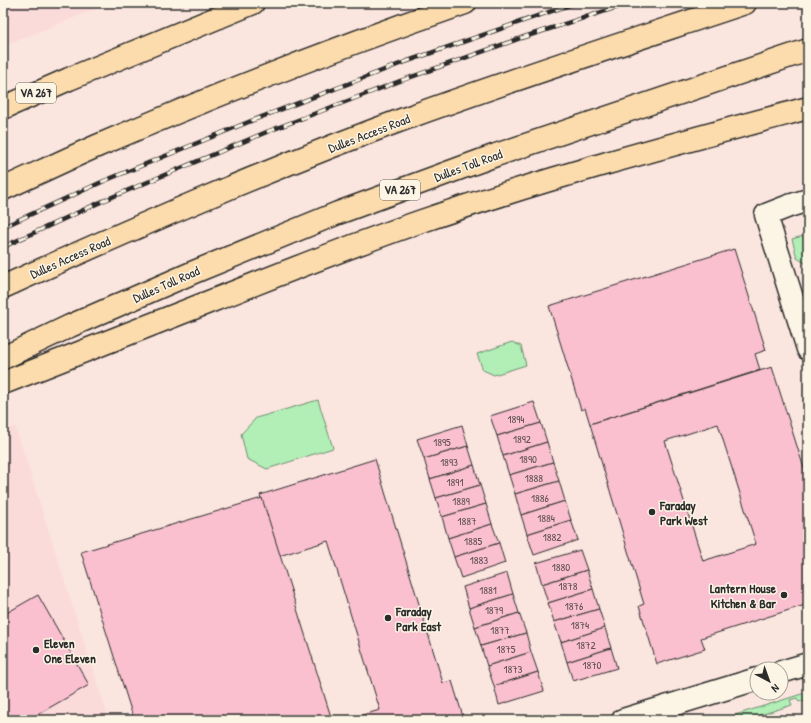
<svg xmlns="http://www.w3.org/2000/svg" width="811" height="723" font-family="'Patrick Hand',sans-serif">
<rect width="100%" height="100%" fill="#fbe5df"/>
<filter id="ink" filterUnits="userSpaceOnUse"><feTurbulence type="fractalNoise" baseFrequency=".025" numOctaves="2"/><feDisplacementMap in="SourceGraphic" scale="8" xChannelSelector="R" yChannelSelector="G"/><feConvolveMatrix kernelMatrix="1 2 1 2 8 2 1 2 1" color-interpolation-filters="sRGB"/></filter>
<g filter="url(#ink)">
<g fill="#fbdada">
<polygon points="3,3 110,3 3,46"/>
<polygon points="15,426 109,720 3,720 3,432"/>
</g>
<g fill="#b1efb6" stroke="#6e8d70">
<polygon points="803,236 808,252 808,272 805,263 797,258 792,239"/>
<polygon points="512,342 521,346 526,365 494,375 483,370 477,354"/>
<polygon points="318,400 333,448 267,469 247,459 241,434 256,418"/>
<polygon points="808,692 808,699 799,702 797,698 790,700 792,705 744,720 733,720 732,716"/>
</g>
<g fill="#fac0d0" stroke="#2b2b2b" fill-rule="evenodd">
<polygon points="734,249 766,350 755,354 760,370 590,424 585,408 581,410 549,306"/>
<path d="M772 367 808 481V604L701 638 705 649 657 664 639 606 644 604 643 601 590 424ZM718 424 756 544 703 561 665 441Z"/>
<polygon points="534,402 541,423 497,436 490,416"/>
<polygon points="541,423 547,442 503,456 497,436"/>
<polygon points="462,425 468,446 424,459 417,439"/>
<polygon points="547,442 553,462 509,475 503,456"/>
<polygon points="468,446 474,465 430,479 424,459"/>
<polygon points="375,459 443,683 452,681 464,720 344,720 380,710 328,541 279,556 260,495"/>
<polygon points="553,462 559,481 515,494 509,475"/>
<polygon points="474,465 480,485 436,498 430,479"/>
<polygon points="559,481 565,501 521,515 515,494"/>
<polygon points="480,485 486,504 442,517 436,498"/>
<polygon points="262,498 332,720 134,720 81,552"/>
<polygon points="565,501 571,520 527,534 521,515"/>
<polygon points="486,504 492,524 448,538 442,517"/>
<polygon points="571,520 578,540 534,555 527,534"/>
<polygon points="492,524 499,543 454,557 448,538"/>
<polygon points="499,543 505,563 461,578 454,557"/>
<polygon points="580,550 587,570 542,584 536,563"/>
<polygon points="587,570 593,589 548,603 542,584"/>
<polygon points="507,573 513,594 469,608 463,587"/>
<polygon points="593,589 599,609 554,622 548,603"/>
<polygon points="513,594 519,613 475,627 469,608"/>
<polygon points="38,595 89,685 28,720 3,720 3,615"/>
<polygon points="599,609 605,628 561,642 554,622"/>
<polygon points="519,613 526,633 481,646 475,627"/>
<polygon points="605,628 611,648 567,662 561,642"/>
<polygon points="526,633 531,652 487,666 481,646"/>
<polygon points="611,648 617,668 573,681 567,662"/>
<polygon points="531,652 538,672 494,686 487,666"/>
<polygon points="538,672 544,691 499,705 494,686"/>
</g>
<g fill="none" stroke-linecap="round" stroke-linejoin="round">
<defs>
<g id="minor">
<polyline points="808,200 789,206 766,215 808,349"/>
<polyline points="781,672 808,664"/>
<polyline points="623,720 757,679"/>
</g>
<g id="highway">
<polyline points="3,108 69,79 253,3"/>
<path d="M3 189C34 175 65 160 97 146 218 94 340 46 465 3"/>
<path d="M3 287C138 226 273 167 412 116 522 76 634 40 745 3"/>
<polyline points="3,358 70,326 194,272 338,213 496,155 808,50"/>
<path d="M3 383C73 355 144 328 214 300 283 273 352 245 422 221 549 177 678 143 808 108"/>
</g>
</defs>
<use href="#minor" stroke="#2b2b2b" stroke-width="25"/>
<use href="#highway" stroke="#2b2b2b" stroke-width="25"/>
<use href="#minor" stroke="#fcf5e5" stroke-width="22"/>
<use href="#highway" stroke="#fcdcac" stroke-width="22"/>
<defs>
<g id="rail">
<polyline points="3,227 104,181 251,121 405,62 575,3"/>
<polyline points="3,247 105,200 269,131 400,81 521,38 630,3"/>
</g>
</defs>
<use href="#rail" stroke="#2b2b2b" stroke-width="4.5"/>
<use href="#rail" stroke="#fcf5e5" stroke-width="3" stroke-dasharray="9" stroke-linecap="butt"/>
</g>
</g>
<g fill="#2b2b2b" stroke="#fcf5e5" stroke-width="1.5">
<circle cx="652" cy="512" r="4"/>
<circle cx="784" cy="595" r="4"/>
<circle cx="388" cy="618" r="4"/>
<circle cx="36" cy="650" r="4"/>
</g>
<g text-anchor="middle" stroke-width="3" stroke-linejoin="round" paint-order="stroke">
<g font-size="11" fill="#5f5054">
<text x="516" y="423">1894</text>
<text x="522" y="443">1892</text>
<text x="442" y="446">1895</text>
<text x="528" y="463">1890</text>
<text x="449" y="466">1893</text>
<text x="534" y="482">1888</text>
<text x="455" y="486">1891</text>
<text x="540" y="502">1886</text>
<text x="461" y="505">1889</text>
<text x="546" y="522">1884</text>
<text x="467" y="525">1887</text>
<text x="552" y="541">1882</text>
<text x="473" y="545">1885</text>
<text x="479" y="564">1883</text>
<text x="561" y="571">1880</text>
<text x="568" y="590">1878</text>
<text x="488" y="594">1881</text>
<text x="574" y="610">1876</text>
<text x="494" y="614">1879</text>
<text x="580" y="629">1874</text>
<text x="500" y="634">1877</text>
<text x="586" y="649">1872</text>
<text x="506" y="653">1875</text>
<text x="592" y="669">1870</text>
<text x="513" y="673">1873</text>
</g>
<g fill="#fcf5e5" stroke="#6a6863" stroke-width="1">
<rect x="16" y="83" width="40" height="20" rx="3"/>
<rect x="380" y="180" width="40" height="20" rx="3"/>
</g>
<g font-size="12" font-weight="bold" fill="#2b2b2b">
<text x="36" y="97">VA 267</text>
<text x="400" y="194">VA 267</text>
</g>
<g font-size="13" fill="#2b2b2b" stroke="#fcf5e5">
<text transform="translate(369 133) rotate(-21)" y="5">Dulles Access Road</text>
<text transform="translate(468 165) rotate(-20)" y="5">Dulles Toll Road</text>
<text transform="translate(70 257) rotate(-24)" y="5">Dulles Access Road</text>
<text transform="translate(166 284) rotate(-24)" y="5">Dulles Toll Road</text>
</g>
<g font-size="13" font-weight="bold" fill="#2b2b2b" stroke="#fcf5e5" text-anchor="start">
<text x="660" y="510">Faraday<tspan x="660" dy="15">Park West</tspan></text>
<text x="776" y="593" text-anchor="end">Lantern House<tspan x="776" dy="15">Kitchen &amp; Bar</tspan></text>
<text x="396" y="616">Faraday<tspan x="396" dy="15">Park East</tspan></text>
<text x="44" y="648">Eleven<tspan x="44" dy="15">One Eleven</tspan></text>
</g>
</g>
<rect width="811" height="723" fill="none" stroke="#fcf5e5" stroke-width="16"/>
<rect x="8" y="8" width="795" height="707" fill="none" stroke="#2b2b2b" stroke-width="1.5" filter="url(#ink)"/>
<g transform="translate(769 681) rotate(139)"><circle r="19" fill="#fcf5e5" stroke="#a8a49b"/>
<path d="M0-3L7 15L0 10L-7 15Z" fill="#2b2b2b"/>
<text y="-6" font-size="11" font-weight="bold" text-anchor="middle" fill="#2b2b2b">N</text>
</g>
</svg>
